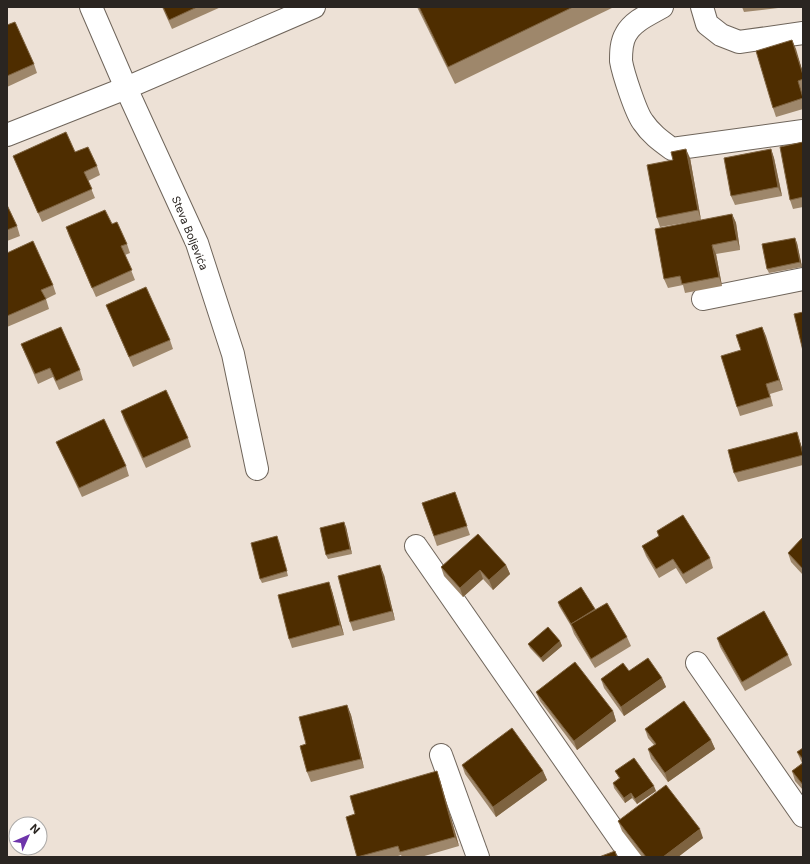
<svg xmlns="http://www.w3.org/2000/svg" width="810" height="864" font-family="Inter,sans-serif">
<rect width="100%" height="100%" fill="#ede1d6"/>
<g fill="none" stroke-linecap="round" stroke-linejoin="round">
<defs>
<g id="minor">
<polyline points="91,7 126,88 197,243 233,354 257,469"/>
<path d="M662 7C650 14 633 21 626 34 621 42 621 53 621 61 623 73 636 113 643 122 651 134 661 141 672 149L803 131"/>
<polyline points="702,7 707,24 721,35 739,42 803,33"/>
<polyline points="7,135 126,88 314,7"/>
<polyline points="703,299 803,279"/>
<polyline points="416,546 632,857"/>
<polyline points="697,663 803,816"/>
<polyline points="441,755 478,857"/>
</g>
</defs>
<use href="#minor" stroke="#6f655b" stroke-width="24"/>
<use href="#minor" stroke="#fff" stroke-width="22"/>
</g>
<g fill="#9e876b">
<polygon points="162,7 221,7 172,29"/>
<polygon points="417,7 614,7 455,84"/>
<polygon points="742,7 778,7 778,8 744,12"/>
<polygon points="7,25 34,64 37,73 7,87"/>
<polygon points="792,40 803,73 803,90 802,90 803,95 803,109 776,117 773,108"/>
<polygon points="803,142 803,207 793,209 790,200"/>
<polygon points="771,149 774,158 782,196 735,205 731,196"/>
<polygon points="75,152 97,166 100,175 88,181 95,198 42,222 17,165 13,156"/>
<polygon points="690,158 701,220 660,227 657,218"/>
<polygon points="7,205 17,226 20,236 7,241"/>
<polygon points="732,214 736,223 740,250 716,254 722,286 685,293 683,285 668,288 664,279"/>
<polygon points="112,224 127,244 130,253 125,255 135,280 96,297 69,236 66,227"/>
<polygon points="797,243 802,267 769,273 767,269"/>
<polygon points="7,253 53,285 56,294 46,299 49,309 7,327"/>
<polygon points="106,305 170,340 173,349 133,367 110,314"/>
<polygon points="762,327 783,390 770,394 773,406 740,416 737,407 741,350"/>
<polygon points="21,344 80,370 83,380 59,390 53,377 38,384 25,354"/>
<polygon points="121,411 188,438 191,447 146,468 124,420"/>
<polygon points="56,442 126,466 129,476 82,497 60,451"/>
<polygon points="800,442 803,451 803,465 738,482 734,473"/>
<polygon points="455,492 470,535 437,546 422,503"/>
<polygon points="346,527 352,554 328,559 326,555"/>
<polygon points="657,531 710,558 713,568 686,584 676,568 659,578 646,556 642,546 659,537"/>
<polygon points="803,539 803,575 791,562 788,553"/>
<polygon points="279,541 288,576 262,583 260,579"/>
<polygon points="506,565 510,574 493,590 483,579 463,597 444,576 441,567"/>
<polygon points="384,575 395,620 353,631 350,622"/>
<polygon points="332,591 344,635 292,648 289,639"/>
<polygon points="558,602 595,609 627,637 631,646 595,668 574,634 571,626 559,606"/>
<polygon points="717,638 788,655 792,665 745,691 720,647"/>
<polygon points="560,641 562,646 543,662 530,648 528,644"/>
<polygon points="629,671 662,678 666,687 624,716 604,688 601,679"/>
<polygon points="536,692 613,711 616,721 577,750 540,701"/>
<polygon points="347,705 351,715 364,768 311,782 307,772"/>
<polygon points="645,729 711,740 715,749 668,782 651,759 648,749 654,745 648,738"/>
<polygon points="803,748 803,790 795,781 792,771 802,763 801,761 797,752"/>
<polygon points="462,765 543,771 547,780 496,817 465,774"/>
<polygon points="615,771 656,791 637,804 632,798 625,803 614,788 613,783 619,778"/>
<polygon points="440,780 459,846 421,857 402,857 401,855 395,857 358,857 355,814"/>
<polygon points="618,821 703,838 678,857 642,857 622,831"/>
</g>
<g fill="#7e6340">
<polygon points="792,40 796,49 803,73 803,75"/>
<polygon points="686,149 690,158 701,220 698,210"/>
<polygon points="771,149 774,158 782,196 778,187"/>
<polygon points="732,214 736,223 740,250 737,240"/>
<polygon points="795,238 797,243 802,267 800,262"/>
<polygon points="712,245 716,254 722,286 719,277"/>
<polygon points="762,327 766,336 783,390 779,380"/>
<polygon points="797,432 800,442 803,451 803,455"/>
<polygon points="344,522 346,527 352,554 350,549"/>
<polygon points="380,565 384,575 395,620 392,611"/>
<polygon points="506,565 510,574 493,590 489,580"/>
<polygon points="480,570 483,579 463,597 460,588"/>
<polygon points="329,582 332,591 344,635 340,625"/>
<polygon points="560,641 562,646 543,662 541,658"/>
<polygon points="662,678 666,687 624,716 621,707"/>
<polygon points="347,705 351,715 364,768 361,759"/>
<polygon points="613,711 616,721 577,750 574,741"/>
<polygon points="711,740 715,749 668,782 665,773"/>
<polygon points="437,771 440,780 459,846 455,837"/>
<polygon points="543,771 547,780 496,817 493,807"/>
<polygon points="654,786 656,791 637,804 635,799"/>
<polygon points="631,793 632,798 625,803 624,798"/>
<polygon points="700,829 703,838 678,857 663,857"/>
</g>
<g fill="#4e2d00" stroke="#7e6340">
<polygon points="163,7 197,7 169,20"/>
<polygon points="419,7 573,7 448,67"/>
<polygon points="15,22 34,64 7,76 7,25"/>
<polygon points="792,40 803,75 803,79 798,81 803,98 773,108 756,51"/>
<polygon points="66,132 75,152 88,147 97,166 84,172 92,189 38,213 13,156"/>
<polygon points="803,142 803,197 790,200 780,147"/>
<polygon points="686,149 698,210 657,218 647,165 673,160 671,152"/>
<polygon points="771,149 778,187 731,196 724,158"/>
<polygon points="7,205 17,226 7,230"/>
<polygon points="105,210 112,224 117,222 127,244 121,246 132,270 92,288 66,227"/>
<polygon points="732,214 737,240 712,245 719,277 682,284 680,276 664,279 655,229"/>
<polygon points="795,238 800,262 767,269 762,244"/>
<polygon points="33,241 53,285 41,290 46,299 7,316 7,253"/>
<polygon points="146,287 170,340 129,357 106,305"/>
<polygon points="803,312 803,351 794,314"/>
<polygon points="61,327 80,370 56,381 50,368 35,374 21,344"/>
<polygon points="762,327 779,380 766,384 770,397 737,407 721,356 741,350 736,335"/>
<polygon points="166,390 188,438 143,458 121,411"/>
<polygon points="104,419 126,466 79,488 56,442"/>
<polygon points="797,432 803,455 734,473 728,450"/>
<polygon points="455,492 467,526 434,536 422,503"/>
<polygon points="683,515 710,558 683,574 673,559 656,569 642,546 659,536 657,531"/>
<polygon points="344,522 350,549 326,555 320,528"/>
<polygon points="478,534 506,565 489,580 480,570 460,588 441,567"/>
<polygon points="277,536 287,571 260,579 251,543"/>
<polygon points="802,538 803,539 803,569 788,553"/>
<polygon points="380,565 392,611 350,622 338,576"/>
<polygon points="329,582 340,625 289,639 278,595"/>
<polygon points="581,587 595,609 571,624 558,602"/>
<polygon points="607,603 627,637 591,659 571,624"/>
<polygon points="764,611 788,655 742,682 717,638"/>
<polygon points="548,627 560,641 541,658 528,644"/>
<polygon points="648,658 662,678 621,707 601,679 623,663 629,671"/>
<polygon points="575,662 613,711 574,741 536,692"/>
<polygon points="684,701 711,740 665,773 648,749 656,744 645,729"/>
<polygon points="347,705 361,759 307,772 300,746 306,744 299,717"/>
<polygon points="512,728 543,771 493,807 462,765"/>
<polygon points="803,748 803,759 797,752"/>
<polygon points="634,758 654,786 635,799 631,793 624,798 613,783 620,778 615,771"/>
<polygon points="803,763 803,785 792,771"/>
<polygon points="437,771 455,837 400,852 398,846 357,857 346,817 355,814 350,796"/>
<polygon points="666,785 700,829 663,857 646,857 618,821"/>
<polygon points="615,851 617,857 599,857"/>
</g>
<g text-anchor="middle" stroke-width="4" stroke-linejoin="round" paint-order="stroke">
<g font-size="11" fill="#2a2521" stroke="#fff">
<text transform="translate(190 233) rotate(68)" y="4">Steva Boljevića</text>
</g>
</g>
<rect width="810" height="864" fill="none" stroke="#2a2521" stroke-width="16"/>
<g transform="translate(28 836) rotate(45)"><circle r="19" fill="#ffffff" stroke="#aaa8a6"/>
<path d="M0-3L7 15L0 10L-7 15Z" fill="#6e35ab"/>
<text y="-6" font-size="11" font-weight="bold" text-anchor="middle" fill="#2a2521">N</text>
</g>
</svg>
